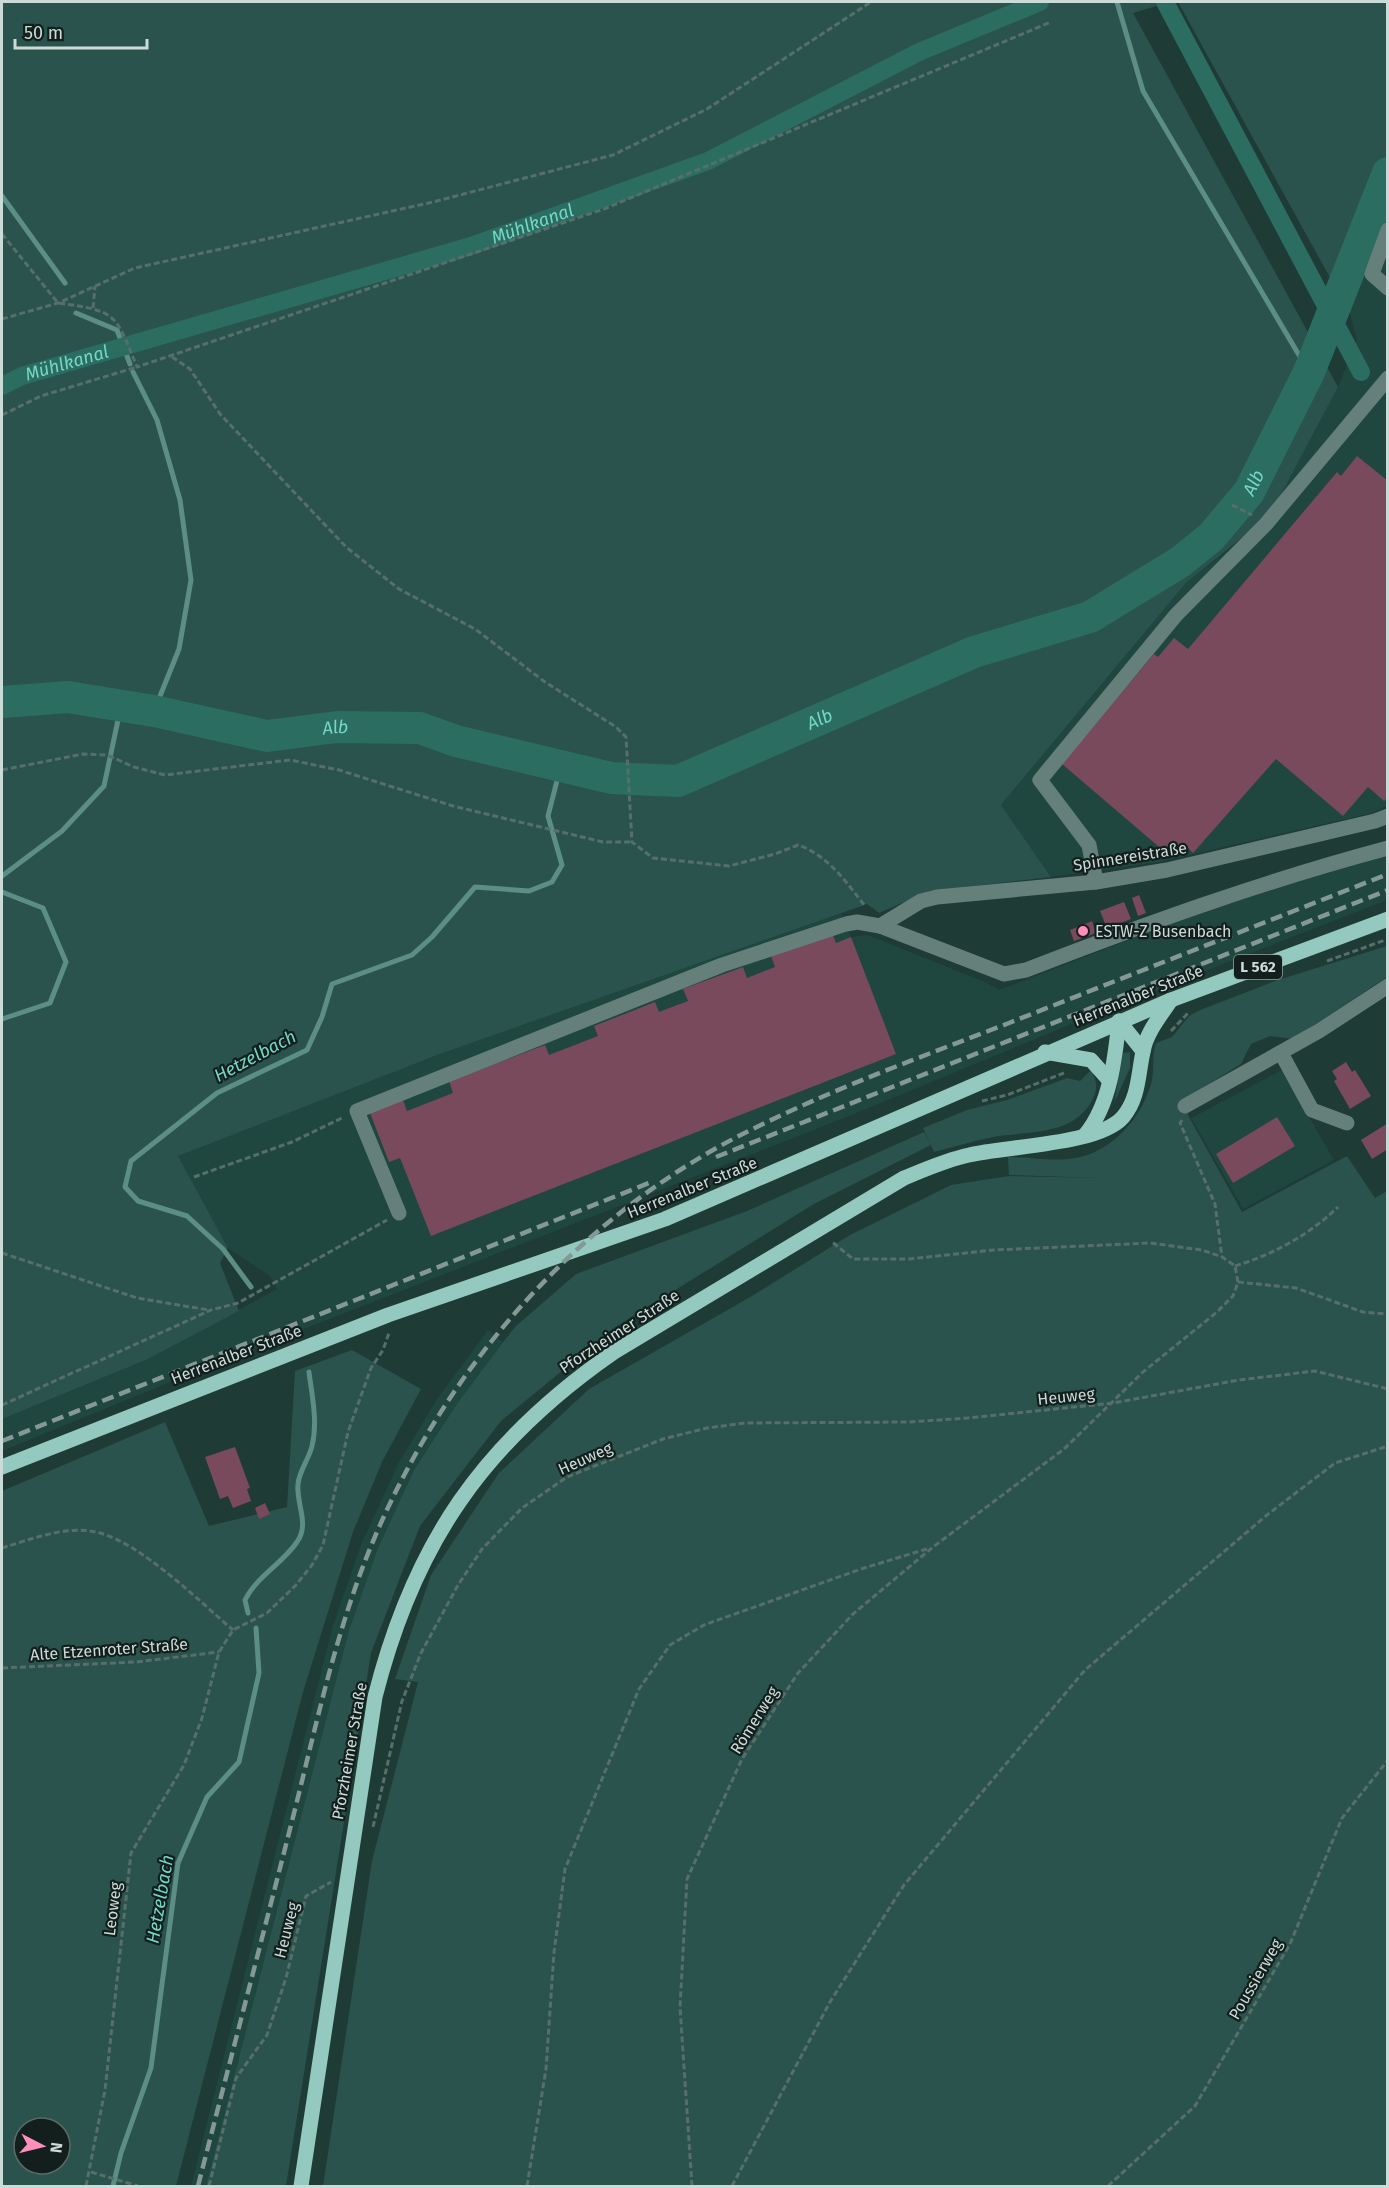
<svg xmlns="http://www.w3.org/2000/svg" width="1389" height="2188" font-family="'Fira Sans',sans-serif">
<rect width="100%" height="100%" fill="#1e3b36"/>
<g fill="#1f463f">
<polygon points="1387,204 1387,806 1372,813 1159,862 1051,877 1001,805 1186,583 1264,522 1338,387 1357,340 1350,314"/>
<polygon points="1387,853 1387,900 1108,1009 842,1119 217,1363 2,1451 2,1419 146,1360 277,1289 270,1276 228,1248 177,1156 440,1054 841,913 851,937 868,935 985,982 999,990 1261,889"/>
<polygon points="1282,1070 1334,1160 1243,1209 1191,1118"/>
<polygon points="488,1330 503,1342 458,1402 414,1470 378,1548 349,1630 206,2186 191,2186 333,1625 362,1542 399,1462 437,1399"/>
</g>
<g fill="#29534c" fill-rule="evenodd">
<polygon points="2,2 1170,2 1133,13 1338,387 1270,515 1186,583 1001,805 1051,877 930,891 879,913 867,904 440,1054 178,1156 228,1248 220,1263 239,1311 146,1360 2,1419"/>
<polygon points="1178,2 1387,2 1387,204 1350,314"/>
<path d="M1387 946V977L1293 1039 1270 1036 1251 1044 1241 1064 1183 1100 1189 1117 1242 1212 1347 1156 1375 1198 1387 1191V2186H323L372 1861 418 1682 395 1679 431 1575 499 1473 589 1389 752 1296 850 1235 951 1185 1009 1176 1103 1178 1009 1175 1008 1157C1026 1157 1052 1161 1068 1159 1108 1156 1140 1121 1151 1084 1155 1071 1151 1056 1156 1043L1172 1037 1189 1016 1200 1010 1278 980Z"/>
<polygon points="1130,1052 1130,1068 1114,1103 1123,1053"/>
<path d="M1091 1070C1098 1082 1098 1092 1090 1104 1070 1136 1026 1131 993 1137 973 1141 954 1147 934 1152L923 1128 967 1110 1007 1100 1067 1078 1080 1081Z"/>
<polygon points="924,1132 931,1145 814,1204 614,1328 501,1421 420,1526 371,1653 286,2186 206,2186 349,1630 378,1548 414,1470 458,1402 503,1342 516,1326 576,1274 747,1211"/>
<path d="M352 1350 421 1389 382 1462 353 1532 303 1692 176 2186H2V1491L165 1422 209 1526 287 1507 295 1371ZM24 2128H60V2164H24Z"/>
</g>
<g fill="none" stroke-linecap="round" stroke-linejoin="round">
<g stroke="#5c8e85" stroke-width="5">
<polyline points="1117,2 1143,91 1309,372"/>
<polyline points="2,196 65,283"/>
<polyline points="76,313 117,330 130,364"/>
<polyline points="133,372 157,420 180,500 191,580 179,649 154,711"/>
<polyline points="2,876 62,831 104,786 121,706"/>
<polyline points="2,892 43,908 66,962 50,1003 2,1019"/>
<polyline points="251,1287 223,1249 187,1216 138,1201 125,1187 131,1161 217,1093 307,1050 322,1017 332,984 412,955 432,937 475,887 529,891 552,882 562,865 548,816 561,765"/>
<path d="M248 1613 245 1600C257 1576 282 1564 297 1542 310 1524 296 1504 298 1484 299 1471 309 1459 312 1446 318 1422 312 1396 309 1372"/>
<polyline points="113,2186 121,2153 151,2068 178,1863 207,1797 239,1762 259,1673 256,1628"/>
</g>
<g stroke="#2c6d62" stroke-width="18">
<polyline points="1165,2 1361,372"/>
<path id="s1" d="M2 386 22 376 471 246 708 161 919 52 1040 2"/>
</g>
<path stroke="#2c6d62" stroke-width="32" id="s2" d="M2 702 68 697 154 711 267 736 337 727 420 728 456 741 611 778 678 781 974 652 1090 617 1180 562 1211 537 1249 492 1309 372 1388 173"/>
</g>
<g fill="#794a5c">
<polygon points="1357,456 1388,481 1388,797 1384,801 1368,787 1343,816 1276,759 1193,853 1185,845 1172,858 1062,764 1154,654 1158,657 1174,638 1188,649 1337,472 1341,476"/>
<polygon points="1139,895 1146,913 1138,916 1132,898"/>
<polygon points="1124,902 1131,919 1107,928 1100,911"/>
<polygon points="1092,921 1096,933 1074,941 1070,930"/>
<polygon points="832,932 836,943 851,937 896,1054 431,1236 400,1158 389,1162 370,1113 403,1100 407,1111 453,1093 449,1081 545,1045 549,1055 598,1036 594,1026 655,1002 659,1012 688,1001 683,989 743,967 747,978 775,967 771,956"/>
<polygon points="1346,1062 1352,1072 1355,1070 1371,1096 1350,1109 1334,1081 1337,1079 1332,1071"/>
<polygon points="1277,1117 1295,1146 1233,1183 1216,1154"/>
<polygon points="1388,1123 1388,1149 1372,1159 1361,1140"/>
<polygon points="235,1447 250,1488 247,1489 251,1501 233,1508 228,1496 220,1499 205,1457"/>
<polygon points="265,1503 270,1514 259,1519 255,1508"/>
</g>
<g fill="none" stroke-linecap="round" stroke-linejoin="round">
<g stroke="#576f6b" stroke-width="3" stroke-dasharray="6 3" stroke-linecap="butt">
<path d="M2 234 58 303C117 311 115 313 137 367L604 209 1051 22"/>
<polyline points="93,308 95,286"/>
<polyline points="2,319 58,303 135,268 433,202 613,155 707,109 871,2"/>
<path d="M172 357 190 369 220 414 346 547 399 589 475 629 545 682 616 727 626 737 632 842 653 858 729 866 775 854 798 845C828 855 846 882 865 906"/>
<polyline points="2,415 41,396 137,367"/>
<polyline points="1232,505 1252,515"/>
<polyline points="2,770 83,754 107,755 134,767 165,775 290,760 339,770 453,806 603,842 632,842"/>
<polyline points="1327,961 1388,939"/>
<polyline points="1171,1031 1189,1012"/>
<polyline points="982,1101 1007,1095 1064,1073"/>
<polyline points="1182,1120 1180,1123 1215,1204 1222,1257"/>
<polyline points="194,1177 292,1142 342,1118"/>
<polyline points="2,1253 137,1298 209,1310"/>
<path d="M1235 1266C1274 1254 1309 1235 1338 1207"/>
<polyline points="1238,1282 1296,1288 1363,1312 1388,1314"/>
<polyline points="2,1405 211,1310 238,1303 387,1220"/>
<path d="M2 1548C32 1539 68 1524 100 1533 143 1545 199 1601 233 1630"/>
<polyline points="2,1668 136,1662 219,1652"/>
<polyline points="373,1827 402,1701 421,1653 458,1585 482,1549 522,1508 567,1477 663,1439 707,1428 745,1423 909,1422 968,1418 1113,1403 1239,1380 1315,1371 1388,1389"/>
<polyline points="91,2172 138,2186"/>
<polyline points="86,2186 105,2090 131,1853 184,1765 202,1718 219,1652 233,1630 267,1613 296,1585 312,1565 323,1545 348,1432 371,1368 383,1350 389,1333"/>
<polyline points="209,2186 236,2078 267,2035 286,1978 306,1896 331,1882"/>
<polyline points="527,2186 546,2069 554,1952 565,1869 639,1689 670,1645 704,1625 861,1569 930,1548"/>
<polyline points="692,2186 680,2007 687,1879 742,1759 798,1673 853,1614 933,1547 1064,1449 1143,1372 1217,1312 1233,1296 1238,1282 1235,1266 1222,1257 1202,1250 1150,1243 994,1250 909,1259 853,1259 831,1241"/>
<polyline points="732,2186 830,2002 904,1885 1085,1670 1267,1515 1335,1463 1388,1446"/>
<polyline points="1108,2186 1195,2106 1290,1944 1342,1818 1388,1760"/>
</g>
<g stroke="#657f7a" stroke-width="15">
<polyline points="1388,230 1372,274 1388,288"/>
<polyline points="1096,882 1089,845 1040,780 1176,615 1266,524 1388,378"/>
<polyline points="880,926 921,901 937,897 1096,882 1167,870 1375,821 1388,816"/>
<polyline points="1281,1053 1312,1110 1347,1123"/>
<polyline points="1185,1106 1319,1031 1388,986"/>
<path d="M399 1213 357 1111 722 965 846 924 857 922 880 926 1004 974 1026 970C1145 924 1264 881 1388 848"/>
</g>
<g stroke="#93c9be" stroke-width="15">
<polyline points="1119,1021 1143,1051"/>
<polyline points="1045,1052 1091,1060 1109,1080"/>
<path d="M1085 1135C1110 1105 1115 1059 1119 1021"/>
<polyline points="2,1467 388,1315 665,1219 1171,1000 1388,919"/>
<path d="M301 2186 375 1697C414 1543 483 1443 614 1352L904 1178C926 1169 946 1160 969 1155 1006 1146 1099 1145 1123 1117 1139 1098 1138 1074 1143 1052 1146 1033 1161 1015 1171 1000"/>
</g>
<g stroke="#849995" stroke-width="4.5" stroke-dasharray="12 6" stroke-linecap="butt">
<polyline points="716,1157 1388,890"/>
<polyline points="2,1441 654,1181"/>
<path d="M198 2186C229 2065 261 1943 292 1821 315 1731 334 1638 369 1551 439 1378 567 1227 733 1139 821 1093 916 1059 1009 1023 1135 973 1261 924 1388 874"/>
</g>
</g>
<circle fill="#fe8ebc" stroke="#131f1d" stroke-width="2" cx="1083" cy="931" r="6"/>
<g text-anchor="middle" stroke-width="4.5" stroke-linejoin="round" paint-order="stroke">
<rect fill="#131f1d" stroke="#94a39f" stroke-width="1.5" x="1234" y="955" width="48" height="24" rx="4.5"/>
<g font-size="15" font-weight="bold" fill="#cbdbd7">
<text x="1258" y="972">L 562</text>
</g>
<g font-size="16" fill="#cbdbd7" stroke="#131f1d">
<text transform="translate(1130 856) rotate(-9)" y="6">Spinnereistraße</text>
<text transform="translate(1138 995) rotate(-22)" y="6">Herrenalber Straße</text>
<text transform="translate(692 1187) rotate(-22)" y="6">Herrenalber Straße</text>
<text transform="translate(619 1331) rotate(-33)" y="6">Pforzheimer Straße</text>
<text transform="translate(236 1354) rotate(-21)" y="6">Herrenalber Straße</text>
<text transform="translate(1066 1396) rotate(-6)" y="6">Heuweg</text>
<text transform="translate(585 1458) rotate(-24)" y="6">Heuweg</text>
<text transform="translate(109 1649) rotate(-4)" y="6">Alte Etzenroter Straße</text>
<text transform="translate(754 1720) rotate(-58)" y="6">Römerweg</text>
<text transform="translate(349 1751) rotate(-80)" y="6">Pforzheimer Straße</text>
<text transform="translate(112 1909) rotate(-83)" y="6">Leoweg</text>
<text transform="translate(286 1930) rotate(-76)" y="6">Heuweg</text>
<text transform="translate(1255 1979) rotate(-60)" y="6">Poussierweg</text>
</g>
<g font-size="16" fill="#cbdbd7" stroke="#131f1d" text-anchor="start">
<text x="1095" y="937">ESTW-Z Busenbach</text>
</g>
<g font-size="18" font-style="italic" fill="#74d7c6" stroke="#131f1d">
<text dy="6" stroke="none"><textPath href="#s1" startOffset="555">Mühlkanal</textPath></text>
<text dy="6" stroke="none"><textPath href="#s1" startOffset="69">Mühlkanal</textPath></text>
<text dy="6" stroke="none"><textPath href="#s2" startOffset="1346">Alb</textPath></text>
<text dy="6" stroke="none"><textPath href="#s2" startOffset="842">Alb</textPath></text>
<text dy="6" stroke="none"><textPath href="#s2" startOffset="338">Alb</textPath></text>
<text transform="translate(255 1056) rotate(-28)" y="6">Hetzelbach</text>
<text transform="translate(160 1899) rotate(-80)" y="6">Hetzelbach</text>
</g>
</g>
<rect width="1389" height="2188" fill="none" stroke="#cbdbd7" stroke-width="6"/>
<g transform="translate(42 2146) rotate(97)"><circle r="28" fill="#131f1d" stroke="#5d6a67" stroke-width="1.5"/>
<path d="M0-4.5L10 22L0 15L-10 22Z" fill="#fe8ebc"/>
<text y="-9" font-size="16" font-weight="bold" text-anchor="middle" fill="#cbdbd7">N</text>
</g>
<path d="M15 39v9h132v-9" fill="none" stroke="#cbdbd7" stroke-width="3"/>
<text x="24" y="39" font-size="18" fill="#cbdbd7" stroke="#131f1d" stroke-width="4.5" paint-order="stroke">50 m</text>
</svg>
